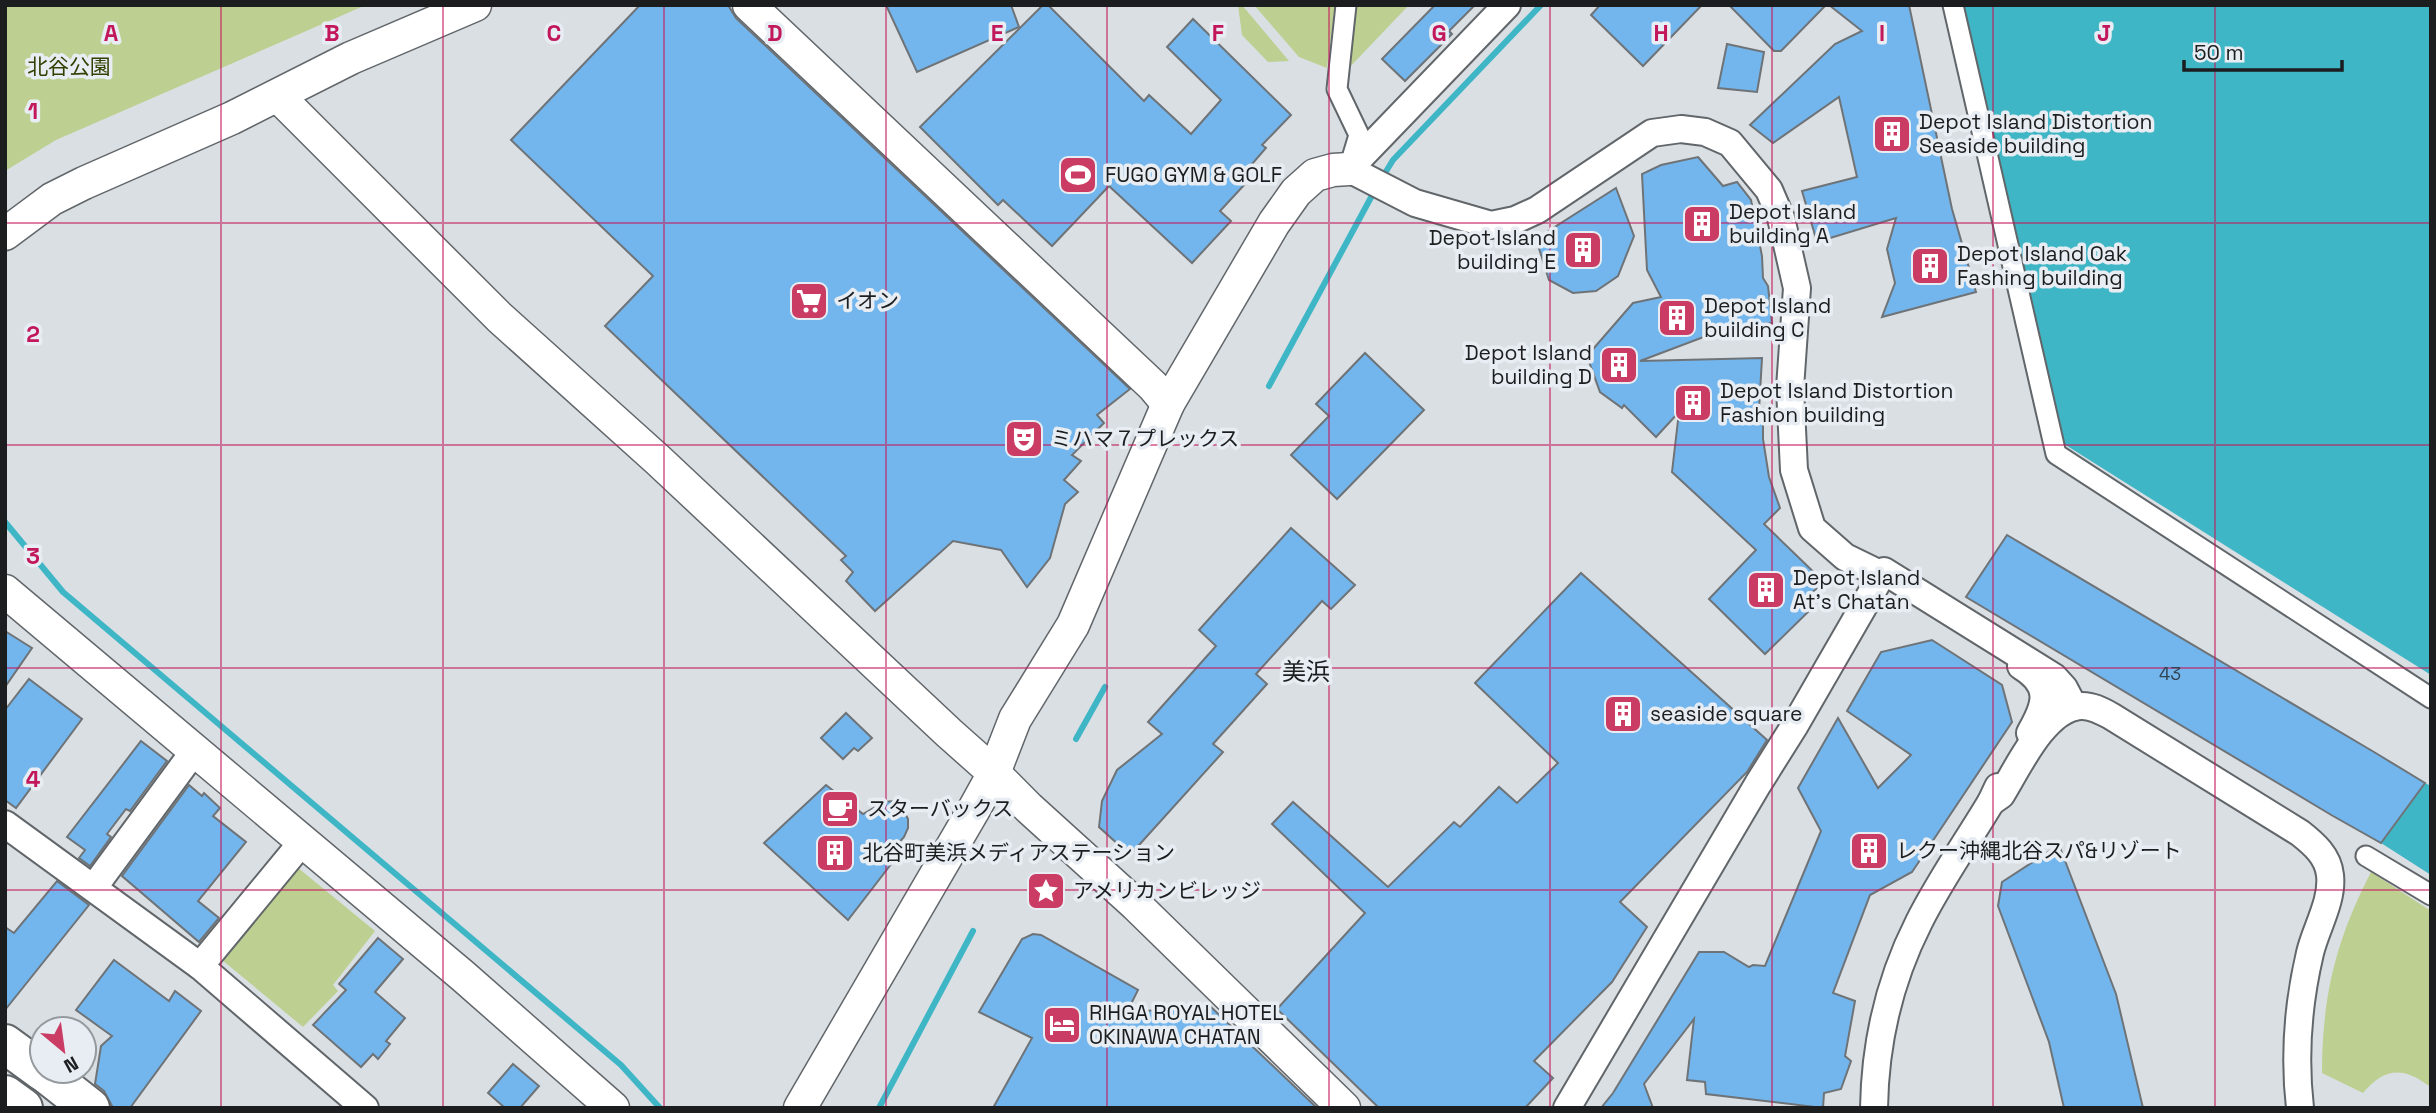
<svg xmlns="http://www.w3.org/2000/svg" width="2436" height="1113" font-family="'Space Grotesk','Noto Sans JP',sans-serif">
<rect width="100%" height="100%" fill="#dadfe4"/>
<g fill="#bed091">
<polygon points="5,5 366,5 56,140 5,171"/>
<polygon points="1238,5 1242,5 1289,61 1268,62 1242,35"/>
<polygon points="1254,5 1335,5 1327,68 1299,57"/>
<polygon points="1355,5 1409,5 1346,71"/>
<polygon points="297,867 375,931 333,985 338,991 303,1027 222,960"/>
<path d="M2371 872 2431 911V1084L2429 1086C2403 1066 2384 1068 2363 1093L2322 1073C2322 996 2336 940 2371 872Z"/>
</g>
<g fill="#3fb6c5">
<polygon points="1961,5 2431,5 2431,675 2064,444"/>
<polygon points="2425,783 2431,786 2431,875 2381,843"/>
</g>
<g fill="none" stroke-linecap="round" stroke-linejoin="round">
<g stroke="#3fb6c5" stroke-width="6">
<polyline points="1382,178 1393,160 1541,5"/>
<polyline points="1269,386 1375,190"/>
<polyline points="5,522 63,592 621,1065 660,1108"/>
<polyline points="1076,739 1105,687"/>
<polyline points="879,1108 973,931"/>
</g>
</g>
<g fill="#73b6ed" stroke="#6e7377" stroke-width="2">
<polygon points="640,5 728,5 736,18 1130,389 1097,415 1104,423 1072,455 1081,461 1064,480 1078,492 1065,504 1050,558 1027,587 1001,550 953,541 875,611 846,581 853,572 841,560 846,556 605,326 653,276 511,140"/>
<polygon points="886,5 1011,5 1019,27 917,72"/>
<polygon points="1435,5 1475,5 1449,31 1452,34 1405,81 1382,59"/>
<polygon points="1600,5 1702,5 1643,66 1591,15"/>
<polygon points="1729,5 1826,5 1781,51 1774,51"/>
<polygon points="1829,5 1909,5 1952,209 1976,292 1882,317 1895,283 1887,249 1896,218 1817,242 1802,191 1857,177 1839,97 1773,143 1750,125 1835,44 1862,31"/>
<polygon points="1042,6 1049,6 1144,101 1149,95 1191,134 1221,100 1167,47 1193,19 1291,115 1262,145 1266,148 1239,179 1245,184 1220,211 1231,221 1192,263 1109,186 1052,246 1003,200 998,205 920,127"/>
<polygon points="1727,44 1764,52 1757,92 1718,88"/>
<polygon points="1698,157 1723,186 1737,182 1751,200 1762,256 1763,278 1768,286 1772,323 1730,327 1640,361 1762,358 1759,410 1763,409 1763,439 1769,477 1780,508 1764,524 1824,582 1801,602 1809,611 1765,654 1709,599 1756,550 1672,472 1679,412 1656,437 1624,405 1622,408 1600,392 1587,356 1633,303 1661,297 1647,270 1642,174 1661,165"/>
<polygon points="1616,188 1634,236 1618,276 1596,291 1573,293 1549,280 1536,239"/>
<polygon points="1365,353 1424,410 1337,499 1291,455 1329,416 1316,404"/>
<polygon points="1291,528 1355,585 1331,609 1322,601 1256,674 1267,684 1213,744 1223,752 1130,855 1099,827 1102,801 1117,770 1162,734 1148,722 1216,646 1199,630"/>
<polygon points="2007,535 2374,752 2425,783 2381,843 2333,816 1966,597"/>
<polygon points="1581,573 1767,740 1747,772 1620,902 1647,927 1612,982 1534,1061 1553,1078 1525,1108 1379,1108 1277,1009 1365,913 1272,824 1293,802 1388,887 1454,822 1460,827 1499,787 1517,803 1558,763 1475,683"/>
<polygon points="5,631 32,648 5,687"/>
<polygon points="1932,640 2002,685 2012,722 1912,872 1870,895 1833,993 1855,1001 1845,1056 1851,1061 1841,1089 1824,1093 1823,1108 1706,1094 1705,1082 1687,1080 1694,1019 1644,1084 1653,1108 1601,1108 1613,1093 1699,952 1724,952 1749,967 1753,965 1765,966 1821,831 1798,788 1838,718 1878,788 1911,755 1847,711 1881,652"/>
<polygon points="29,679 82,719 16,808 5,800 5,710"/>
<polygon points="846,713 872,738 858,751 854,748 843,759 821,738"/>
<polygon points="141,741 167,761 130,811 126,809 107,834 111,837 90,866 79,858 85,850 67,837"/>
<polygon points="189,785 202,796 204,793 220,808 213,816 246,842 198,901 219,918 199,942 122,876"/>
<polygon points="826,785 863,814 884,802 894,801 903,809 908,819 908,828 904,837 894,848 895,859 848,920 764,843"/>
<polygon points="2059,845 2116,994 2143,1108 2064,1108 2049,1042 1998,906 2002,882"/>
<polygon points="57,881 89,905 5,1010 5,927 14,933"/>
<polygon points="1033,934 1041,935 1138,990 1127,1012 1211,1007 1317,1108 993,1108 1032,1038 979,1012 1022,939"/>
<polygon points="378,938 403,959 375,992 405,1018 386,1041 390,1044 378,1059 373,1054 361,1067 313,1025 346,990 339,984"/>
<polygon points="114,960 169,1001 175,991 201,1011 130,1108 113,1108 104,1091 95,1084 101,1046 112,1036 76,1010"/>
<polygon points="513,1064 539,1086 520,1108 505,1108 488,1093"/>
</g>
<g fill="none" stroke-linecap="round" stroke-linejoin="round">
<defs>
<g id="pedestrian">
<polyline points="1346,5 1337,89 1359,135 1350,165"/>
<polyline points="1953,5 2056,454 2431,698"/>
<polyline points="2366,856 2431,895"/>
</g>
<g id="minor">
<polyline points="1507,5 1349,169 1415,203 1491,225 1515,220 1537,210 1652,133 1681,129 1705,132 1730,143 1769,190 1781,218 1797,288 1790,388 1794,470 1812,528 1845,557 1882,575"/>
<path d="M2021 666C2053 686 2046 705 2030 733"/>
<path d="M1991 802 2001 795C2018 768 2044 709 2080 706 2091 705 2102 711 2111 716L2300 833C2314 844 2328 856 2330 875 2333 901 2316 928 2310 953 2298 1004 2294 1056 2300 1108"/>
<polyline points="5,824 200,966 365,1108"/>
<polyline points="94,887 195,750"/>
<polyline points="200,966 303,841"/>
<polyline points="1567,1108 1758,784 1795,725 1884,571 2054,677 2064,688 2074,707"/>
<path d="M1874 1108C1875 1043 1890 979 1919 922 1940 880 1967 842 1991 802L1998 787"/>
</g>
<g id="tertiary">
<polyline points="749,5 1153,386 1168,404"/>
<polyline points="278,96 499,317 658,460 949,733 994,773 1029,808 1136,905 1344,1108"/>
<polyline points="5,234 52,199 84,183 232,118 351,58 475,5"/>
<polyline points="5,591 463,976 613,1108"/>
<polyline points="800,1108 973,811 994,773 1015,719 1073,625 1168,404 1274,223 1296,192 1315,175 1333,170 1349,169"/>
</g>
<g id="trunk">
<polyline points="5,1044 42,1071"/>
<polyline points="43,1071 90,1108"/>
<polyline points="5,1095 23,1108"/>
</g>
</defs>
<use href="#pedestrian" stroke="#61666a" stroke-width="23"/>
<use href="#minor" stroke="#61666a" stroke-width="30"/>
<use href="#tertiary" stroke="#61666a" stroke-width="35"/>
<use href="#trunk" stroke="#61666a" stroke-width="42"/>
<use href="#pedestrian" stroke="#fff" stroke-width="19"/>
<use href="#minor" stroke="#fff" stroke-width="26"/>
<use href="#tertiary" stroke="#fff" stroke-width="32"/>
<use href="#trunk" stroke="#fff" stroke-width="38"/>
</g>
<path fill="none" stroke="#c2185b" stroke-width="2" stroke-opacity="0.55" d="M221 5V1108M443 5V1108M664 5V1108M886 5V1108M1107 5V1108M1329 5V1108M1550 5V1108M1772 5V1108M1993 5V1108M2215 5V1108M5 223H2431M5 445H2431M5 668H2431M5 890H2431"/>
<defs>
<symbol id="building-square" viewBox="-11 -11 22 22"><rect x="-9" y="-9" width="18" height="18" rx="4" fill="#cb3c65" stroke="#e7edf2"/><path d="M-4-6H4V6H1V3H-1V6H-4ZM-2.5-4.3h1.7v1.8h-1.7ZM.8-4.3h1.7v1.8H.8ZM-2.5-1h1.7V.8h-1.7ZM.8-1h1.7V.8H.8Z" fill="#fff"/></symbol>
<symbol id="stadium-square" viewBox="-11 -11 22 22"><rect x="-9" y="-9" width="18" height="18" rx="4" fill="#cb3c65" stroke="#e7edf2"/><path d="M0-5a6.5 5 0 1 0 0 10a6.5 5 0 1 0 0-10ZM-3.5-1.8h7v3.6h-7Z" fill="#fff"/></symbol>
<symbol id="supermarket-square" viewBox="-11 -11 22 22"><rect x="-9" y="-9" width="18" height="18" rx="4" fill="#cb3c65" stroke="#e7edf2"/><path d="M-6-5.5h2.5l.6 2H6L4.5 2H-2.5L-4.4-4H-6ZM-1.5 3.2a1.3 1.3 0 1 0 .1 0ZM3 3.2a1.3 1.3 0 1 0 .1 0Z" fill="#fff"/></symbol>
<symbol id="theatre-square" viewBox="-11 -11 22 22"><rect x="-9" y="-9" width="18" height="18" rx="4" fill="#cb3c65" stroke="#e7edf2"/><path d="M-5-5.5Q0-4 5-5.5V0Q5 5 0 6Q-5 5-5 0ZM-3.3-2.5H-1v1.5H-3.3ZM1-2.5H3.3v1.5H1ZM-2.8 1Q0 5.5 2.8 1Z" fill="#fff"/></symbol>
<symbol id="cafe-square" viewBox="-11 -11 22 22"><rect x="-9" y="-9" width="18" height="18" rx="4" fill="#cb3c65" stroke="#e7edf2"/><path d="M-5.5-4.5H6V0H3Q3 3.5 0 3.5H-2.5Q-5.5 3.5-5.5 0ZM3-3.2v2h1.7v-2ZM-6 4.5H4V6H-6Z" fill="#fff"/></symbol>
<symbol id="sight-square" viewBox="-11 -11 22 22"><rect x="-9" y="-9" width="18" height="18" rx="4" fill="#cb3c65" stroke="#e7edf2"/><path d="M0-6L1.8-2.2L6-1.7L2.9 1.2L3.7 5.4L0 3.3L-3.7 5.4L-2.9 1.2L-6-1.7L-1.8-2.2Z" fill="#fff"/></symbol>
<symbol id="hotel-square" viewBox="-11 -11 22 22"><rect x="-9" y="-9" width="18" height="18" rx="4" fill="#cb3c65" stroke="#e7edf2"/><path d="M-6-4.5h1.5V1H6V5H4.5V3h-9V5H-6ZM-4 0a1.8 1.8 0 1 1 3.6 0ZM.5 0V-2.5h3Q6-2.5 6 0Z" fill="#fff"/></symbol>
</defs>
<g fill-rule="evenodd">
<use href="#building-square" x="1870" y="112" width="44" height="44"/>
<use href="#stadium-square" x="1056" y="153" width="44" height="44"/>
<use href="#building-square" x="1680" y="202" width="44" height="44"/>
<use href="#building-square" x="1561" y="228" width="44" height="44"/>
<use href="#building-square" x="1908" y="244" width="44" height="44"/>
<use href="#supermarket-square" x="787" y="279" width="44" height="44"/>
<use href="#building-square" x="1655" y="296" width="44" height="44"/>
<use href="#building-square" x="1597" y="343" width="44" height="44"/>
<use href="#building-square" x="1671" y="381" width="44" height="44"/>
<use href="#theatre-square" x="1002" y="417" width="44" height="44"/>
<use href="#building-square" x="1744" y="568" width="44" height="44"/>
<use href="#building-square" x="1601" y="692" width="44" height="44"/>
<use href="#cafe-square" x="818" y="787" width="44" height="44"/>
<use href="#building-square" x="1847" y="829" width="44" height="44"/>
<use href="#building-square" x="813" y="831" width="44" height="44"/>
<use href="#sight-square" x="1024" y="869" width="44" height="44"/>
<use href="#hotel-square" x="1040" y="1003" width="44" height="44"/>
</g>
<g text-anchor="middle" stroke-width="7" stroke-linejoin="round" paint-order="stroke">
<g font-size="18" fill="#314352">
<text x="2170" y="680">43</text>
</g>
<g font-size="21" fill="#344003" stroke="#e7edf2">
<text x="69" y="74">北谷公園</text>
</g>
<g font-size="21" fill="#1b1d1f" stroke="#e7edf2" text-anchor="start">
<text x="1919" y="129">Depot Island Distortion<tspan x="1919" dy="24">Seaside building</tspan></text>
<text x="1105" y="182">FUGO GYM &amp; GOLF</text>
<text x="1729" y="219">Depot Island<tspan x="1729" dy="24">building A</tspan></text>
<text x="1556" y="245" text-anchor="end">Depot Island<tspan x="1556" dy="24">building E</tspan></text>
<text x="1957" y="261">Depot Island Oak<tspan x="1957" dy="24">Fashing building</tspan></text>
<text x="836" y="308">イオン</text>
<text x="1704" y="313">Depot Island<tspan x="1704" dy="24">building C</tspan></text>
<text x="1592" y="360" text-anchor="end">Depot Island<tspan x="1592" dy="24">building D</tspan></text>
<text x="1720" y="398">Depot Island Distortion<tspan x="1720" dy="24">Fashion building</tspan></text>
<text x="1051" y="446">ミハマ７プレックス</text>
<text x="1793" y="585">Depot Island<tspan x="1793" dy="24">At's Chatan</tspan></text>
<text x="1650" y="721">seaside square</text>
<text x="867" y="816">スターバックス</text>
<text x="1896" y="858">レクー沖縄北谷スパ&amp;リゾート</text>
<text x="862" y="860">北谷町美浜メディアステーション</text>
<text x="1073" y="898">アメリカンビレッジ</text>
<text x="1089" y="1020">RIHGA ROYAL HOTEL<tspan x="1089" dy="24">OKINAWA CHATAN</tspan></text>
</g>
<g font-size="24" fill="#1b1d1f" stroke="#e7edf2">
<text x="1306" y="680">美浜</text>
</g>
</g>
<g font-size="23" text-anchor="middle" font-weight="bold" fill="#c2185b" stroke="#e7edf2" stroke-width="7" stroke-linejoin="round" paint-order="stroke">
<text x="111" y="41">A</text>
<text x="332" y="41">B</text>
<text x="554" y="41">C</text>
<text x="775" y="41">D</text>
<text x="997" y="41">E</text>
<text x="1218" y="41">F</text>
<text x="1439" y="41">G</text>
<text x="1661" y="41">H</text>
<text x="1882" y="41">I</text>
<text x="2104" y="41">J</text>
<text x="33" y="119">1</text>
<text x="33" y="342">2</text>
<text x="33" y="564">3</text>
<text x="33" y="787">4</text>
</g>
<rect width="2436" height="1113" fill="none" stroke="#1b1d1f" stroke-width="14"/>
<g transform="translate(63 1050) rotate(151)"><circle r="33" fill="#e7edf2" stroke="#959a9e" stroke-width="2"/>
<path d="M0-5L12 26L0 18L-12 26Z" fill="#cb3c65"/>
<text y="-10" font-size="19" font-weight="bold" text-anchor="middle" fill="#1b1d1f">N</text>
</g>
<path d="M2184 60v10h158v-10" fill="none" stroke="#1b1d1f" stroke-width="3.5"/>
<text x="2194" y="60" font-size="21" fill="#1b1d1f" stroke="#e7edf2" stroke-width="5" paint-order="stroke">50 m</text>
</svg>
